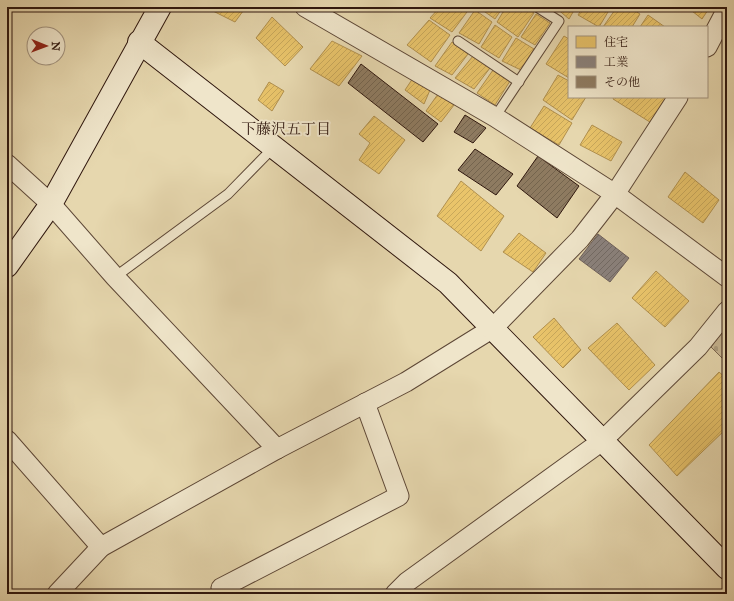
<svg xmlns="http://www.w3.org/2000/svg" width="734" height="601" font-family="'IM FELL Great Primer','Noto Serif JP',serif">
<defs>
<pattern id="cemetery-stones" width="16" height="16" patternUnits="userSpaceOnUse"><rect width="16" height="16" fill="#c7b693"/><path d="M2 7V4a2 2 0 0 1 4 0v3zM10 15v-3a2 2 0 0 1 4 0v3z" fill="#ab9c7e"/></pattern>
<pattern id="homes-hatch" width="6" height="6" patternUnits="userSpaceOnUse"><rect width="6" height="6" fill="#e9c46a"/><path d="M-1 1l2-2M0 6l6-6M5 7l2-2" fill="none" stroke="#c8a85b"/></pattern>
<pattern id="industry-hatch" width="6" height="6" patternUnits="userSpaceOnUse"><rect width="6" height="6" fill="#8a817c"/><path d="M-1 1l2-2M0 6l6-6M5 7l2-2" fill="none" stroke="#716964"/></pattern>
<pattern id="building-hatch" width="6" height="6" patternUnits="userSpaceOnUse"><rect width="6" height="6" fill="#8e7b61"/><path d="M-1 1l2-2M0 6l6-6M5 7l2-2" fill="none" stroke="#74644e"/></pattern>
</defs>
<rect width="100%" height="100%" fill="#e6d7ae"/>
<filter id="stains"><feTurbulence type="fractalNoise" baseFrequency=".005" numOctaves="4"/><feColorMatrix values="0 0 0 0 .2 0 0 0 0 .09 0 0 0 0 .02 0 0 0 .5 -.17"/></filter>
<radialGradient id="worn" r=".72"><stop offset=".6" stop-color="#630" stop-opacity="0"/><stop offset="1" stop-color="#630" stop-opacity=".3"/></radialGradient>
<polygon fill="url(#cemetery-stones)" stroke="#7b6650" points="727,326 727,363 711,347"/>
<g fill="url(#homes-hatch)" stroke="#b1904e">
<polygon points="205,7 246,7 235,22"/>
<polygon points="440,7 469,7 470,8 452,32 430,18"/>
<polygon points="478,7 503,7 495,19"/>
<polygon points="506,7 526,7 534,13 518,37 497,22"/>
<polygon points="555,7 576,7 569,19"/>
<polygon points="583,7 611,7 599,27 578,15"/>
<polygon points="617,7 629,7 640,14 632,27 603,27"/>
<polygon points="687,7 710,7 702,19"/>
<polygon points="475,10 492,22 479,44 459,33"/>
<polygon points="536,14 550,23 535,45 521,37"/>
<polygon points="648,15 665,27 640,27"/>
<polygon points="272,17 303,47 285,66 256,38"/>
<polygon points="429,20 450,35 431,62 407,45"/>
<polygon points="495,25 512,37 499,58 481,47"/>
<polygon points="564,36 569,39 569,78 546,64"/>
<polygon points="516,38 534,49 521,70 502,61"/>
<polygon points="332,41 362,56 339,86 310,69"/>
<polygon points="452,42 468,54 452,75 435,66"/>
<polygon points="473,56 490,68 474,89 455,78"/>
<polygon points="493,70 510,81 495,105 477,93"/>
<polygon points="558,75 569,81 569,97 586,97 572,120 543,100"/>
<polygon points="413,78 430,90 424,104 405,90"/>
<polygon points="269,82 284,91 272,111 258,100"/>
<polygon points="438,94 454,105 441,122 426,111"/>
<polygon points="614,97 669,97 653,124 613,99"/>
<polygon points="544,106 572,123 559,145 530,128"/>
<polygon points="374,116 405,140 379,174 359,160 370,143 359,134"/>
<polygon points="592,125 622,142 611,161 580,145"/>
<polygon points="685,172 719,200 703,223 668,197"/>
<polygon points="461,181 504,216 481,251 437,216"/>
<polygon points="519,233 546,253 533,272 503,252"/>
<polygon points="656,271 689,301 665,327 632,298"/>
<polygon points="554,318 581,350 563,368 533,337"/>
<polygon points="617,323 655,365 629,390 588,348"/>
<polygon points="719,372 727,379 727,428 677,476 649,445"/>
</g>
<polygon fill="url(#industry-hatch)" stroke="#6f615b" points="598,234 629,258 610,282 579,259"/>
<g fill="url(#building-hatch)" stroke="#2f170e">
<polygon points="361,64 438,124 423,142 348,83"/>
<polygon points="465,115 486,128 473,143 454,132"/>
<polygon points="475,149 513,174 496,195 458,170"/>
<polygon points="538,156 579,186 557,218 517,186"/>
</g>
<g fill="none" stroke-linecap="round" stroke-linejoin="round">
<defs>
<g id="lane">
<polyline points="458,41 519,82"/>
<polyline points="495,117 559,21 537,7"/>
<polyline points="115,277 228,194 274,147"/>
</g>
<g id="street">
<polyline points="305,7 495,117 615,194 727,277"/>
<polyline points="707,47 727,9"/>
<polyline points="7,164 51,204 115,277 277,449"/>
<polyline points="7,440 101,547"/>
<polyline points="57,594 101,547 277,449 406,382 493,328 580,239 615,194 678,97"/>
<polyline points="226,594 221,588 399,496 365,403"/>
<polyline points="395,594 407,582 602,441 698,347 727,311"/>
</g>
<g id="secondary">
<polyline points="139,42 448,283 727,568"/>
<polyline points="7,266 51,204 160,7"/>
</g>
</defs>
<use href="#lane" stroke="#5d4736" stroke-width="11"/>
<use href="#street" stroke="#5d4736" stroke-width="21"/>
<use href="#secondary" stroke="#2f170e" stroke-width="24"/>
<use href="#lane" stroke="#efe5ca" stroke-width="9"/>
<use href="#street" stroke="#efe5ca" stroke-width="19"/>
<use href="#secondary" stroke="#efe5ca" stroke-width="22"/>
</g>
<g text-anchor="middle" stroke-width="4" stroke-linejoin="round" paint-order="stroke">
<g font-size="15" fill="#2f170e" stroke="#efe5ca">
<text x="286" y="134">下藤沢五丁目</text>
</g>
</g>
<rect width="734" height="601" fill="none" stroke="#e6d7ae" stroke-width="24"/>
<rect x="8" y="8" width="718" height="585" fill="none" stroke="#2f170e" stroke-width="2"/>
<rect x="12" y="12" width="710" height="577" fill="none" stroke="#2f170e"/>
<rect x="568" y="26" width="140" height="72" fill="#efe5ca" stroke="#a2937f"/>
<rect x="576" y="36" width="20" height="12" fill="#e9c46a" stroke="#a2937f"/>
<text x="604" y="46" font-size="12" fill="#2f170e">住宅</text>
<rect x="576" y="56" width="20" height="12" fill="#8a817c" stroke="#a2937f"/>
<text x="604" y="66" font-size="12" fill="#2f170e">工業</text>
<rect x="576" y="76" width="20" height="12" fill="#8e7b61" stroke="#a2937f"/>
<text x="604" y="86" font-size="12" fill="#2f170e">その他</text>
<g transform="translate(46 46) rotate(91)"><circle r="19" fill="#efe5ca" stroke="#a2937f"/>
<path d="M0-3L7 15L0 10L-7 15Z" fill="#8f2418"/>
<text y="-6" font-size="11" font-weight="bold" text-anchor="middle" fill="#2f170e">N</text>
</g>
<rect width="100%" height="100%" filter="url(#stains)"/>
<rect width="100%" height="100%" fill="url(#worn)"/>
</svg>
